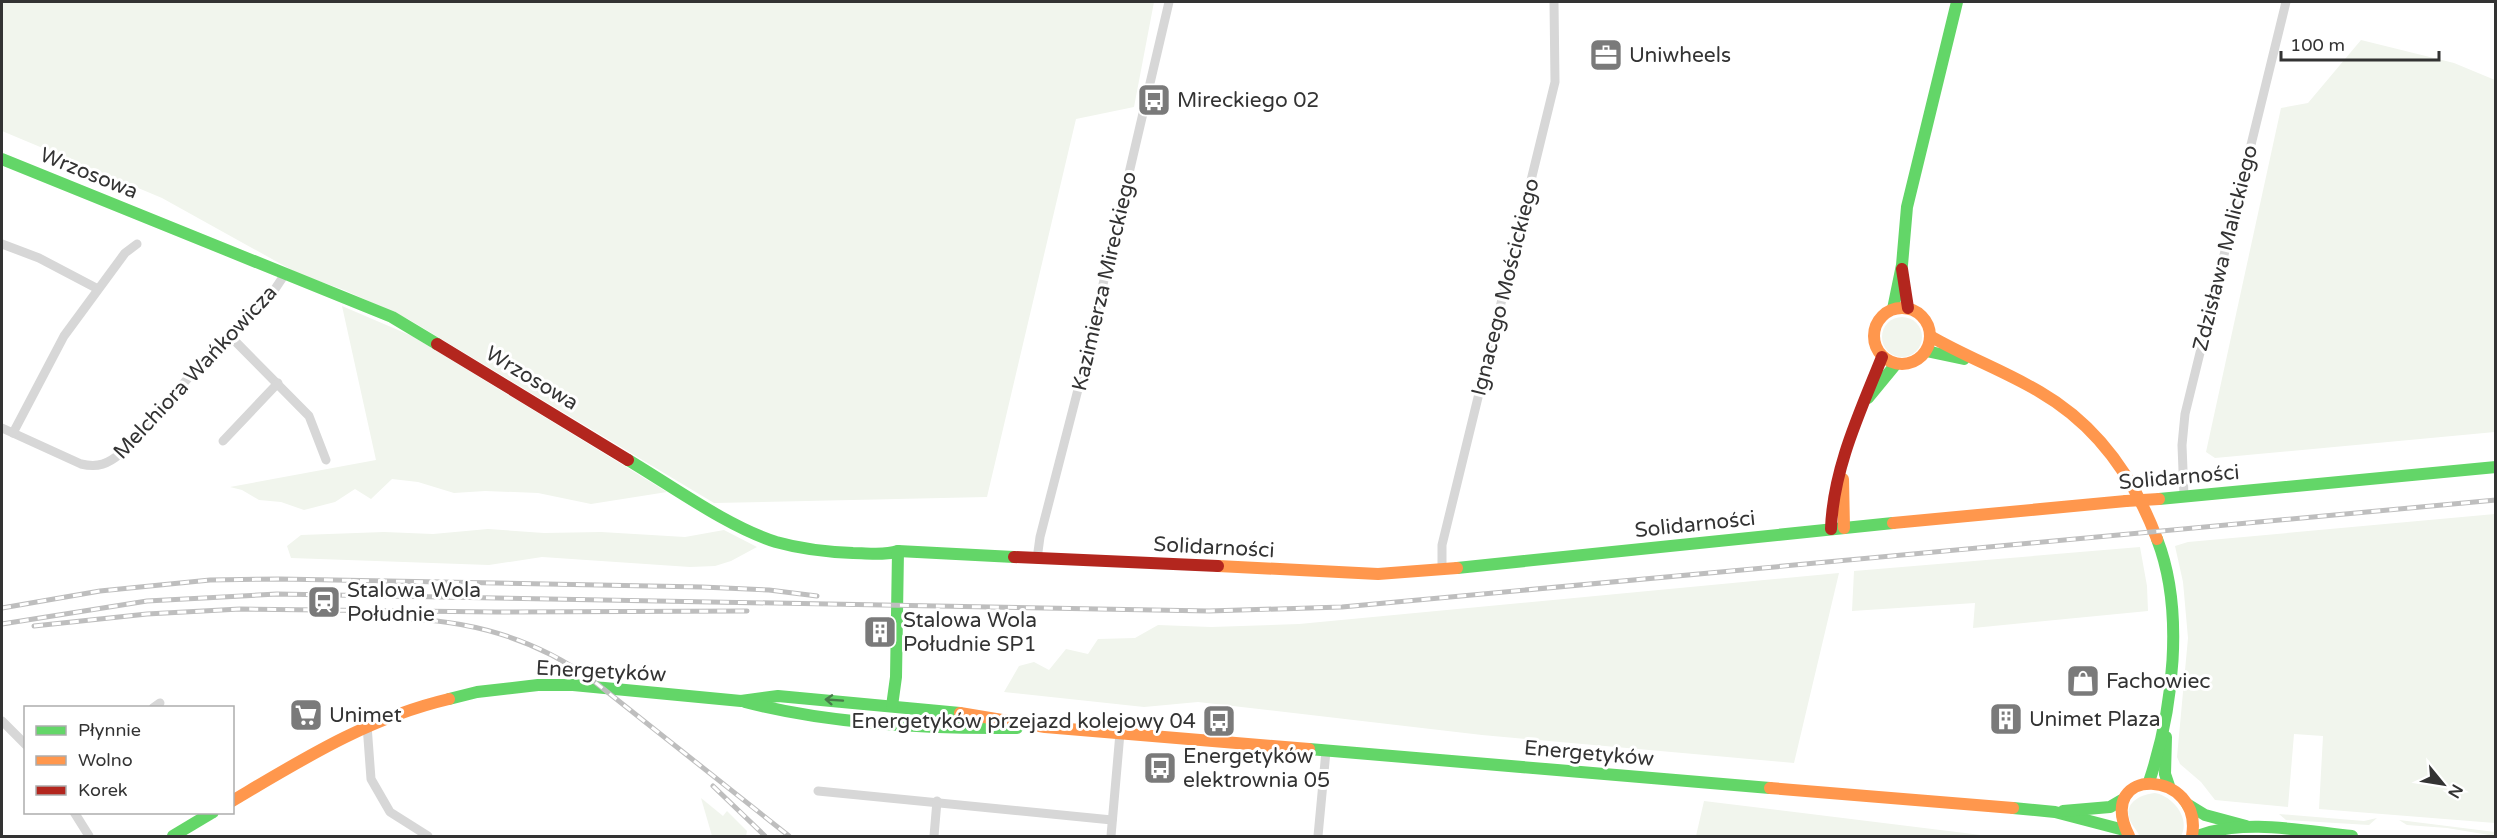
<svg xmlns="http://www.w3.org/2000/svg" width="2497" height="838" font-family="'Varela Round',sans-serif">
<rect width="100%" height="100%" fill="#fff"/>
<g fill="#f1f5ed">
<polygon points="2,2 1154,2 1134,107 1076,119 987,497 714,503 408,319 344,290 299,274 162,198 2,131"/>
<polygon points="2361,40 2454,63 2495,80 2495,432 2215,458 2206,452 2281,108 2308,103"/>
<polygon points="342,306 412,336 667,492 591,504 538,493 485,491 454,493 418,482 392,479 371,499 355,489 335,502 304,510 281,502 259,500 242,490 230,487 376,460"/>
<circle cx="1902" cy="337" r="20"/>
<polygon points="2495,514 2495,823 2319,809 2323,736 2294,734 2288,807 2215,800 2201,782 2180,764 2177,757 2188,638 2183,582 2175,546 2188,542"/>
<polygon points="488,529 544,533 601,532 685,537 724,530 757,547 731,561 715,566 690,567 542,557 489,565 291,558 287,546 301,535 384,532 433,534"/>
<polygon points="2140,547 2147,586 2148,611 1973,628 1975,603 1852,611 1854,571"/>
<polygon points="1839,573 1794,763 1482,735 1198,702 1144,707 1004,692 1019,666 1034,662 1049,670 1066,649 1088,654 1098,639 1135,638 1158,625 1211,627 1299,624"/>
<path d="M2155 793C2173 796 2191 819 2181 836L2139 835C2136 829 2130 823 2129 817 2125 801 2143 794 2155 793Z"/>
<polygon points="701,798 723,816 727,811 747,831 746,836 712,836"/>
<polygon points="1704,801 1989,836 1696,836"/>
<polygon points="2279,814 2364,821 2377,818 2369,825 2286,820"/>
<polygon points="2399,820 2495,832 2495,836 2447,828 2407,825"/>
</g>
<g fill="none" stroke-linecap="round" stroke-linejoin="round">
<g stroke="#d7d7d7" stroke-width="9">
<polyline points="2,244 39,258 98,289"/>
<polyline points="229,335 309,416 326,460"/>
<path d="M2 428 81 464C98 468 108 464 121 453L199 366 275 289 285 274"/>
<polyline points="13,433 64,336 125,253 137,244"/>
<polyline points="223,441 278,383"/>
<polyline points="2184,496 2182,445 2185,414 2286,2"/>
<polyline points="1037,559 1040,537 1083,370 1169,2"/>
<polyline points="1442,570 1442,545 1555,82 1554,2"/>
<polyline points="153,708 160,703"/>
<polyline points="2,721 26,745"/>
<polyline points="367,725 371,779 390,812 428,836"/>
<polyline points="818,791 1112,820"/>
<polyline points="74,812 89,836"/>
<polyline points="934,836 937,801"/>
<polyline points="1111,836 1120,733"/>
<polyline points="1318,836 1326,751"/>
</g>
<g stroke="#63d668" stroke-width="12">
<polyline points="2,159 392,317 437,344"/>
<polyline points="1893,309 1902,265 1907,207 1957,2"/>
<polyline points="1926,351 1964,359"/>
<polyline points="1868,398 1896,364"/>
<path d="M628 460C672 486 728 527 776 542 801 549 827 552 853 553 868 553 884 556 898 551L1014 557"/>
<polyline points="2159,499 2496,467"/>
<polyline points="1457,568 1893,523"/>
<polyline points="449,699 477,692 538,685 573,685 741,701 778,696 960,713"/>
<path d="M745 702C829 724 930 729 1017 728"/>
<polyline points="892,706 896,677 898,551"/>
<polyline points="2166,737 2165,774 2169,786"/>
<polyline points="1309,749 1770,788"/>
<path d="M2149 782C2173 710 2185 611 2157 539"/>
<polyline points="2187,804 2205,815 2246,826"/>
<polyline points="2013,808 2055,812 2124,830"/>
<polyline points="2063,811 2110,807 2122,800"/>
<polyline points="173,836 213,812"/>
<path d="M2197 836C2245 818 2302 831 2352 836"/>
</g>
<g stroke="#ff974d" stroke-width="12">
<circle cx="1902" cy="336" r="28"/>
<path d="M1930 336C1966 357 2005 371 2040 392 2097 425 2134 478 2157 539"/>
<polyline points="1843,479 1844,528"/>
<polyline points="1893,523 2126,501"/>
<polyline points="1218,566 1378,574 1457,568"/>
<polyline points="960,713 1045,727 1309,749"/>
<polyline points="1770,788 2013,808"/>
<path d="M232 801C303 759 368 718 449 699"/>
<path d="M2129 836C2093 764 2204 769 2192 836"/>
</g>
<g stroke="#b3261e" stroke-width="12">
<polyline points="1902,269 1908,308"/>
<polyline points="437,344 628,460"/>
<path d="M1831 529C1833 469 1860 412 1882 357"/>
<polyline points="1014,557 1218,566"/>
</g>
<defs>
<g id="rail">
<polyline points="2,608 100,591 210,580 280,579 702,587 769,590 817,596"/>
<path d="M411 619C477 622 538 641 591 679L789 836"/>
<polyline points="2,624 147,601 277,594 1209,611 1342,607 2496,500"/>
<polyline points="34,626 147,614 240,609 496,612 747,611"/>
<polyline points="713,786 765,836"/>
</g>
</defs>
<use href="#rail" stroke="#bebebe" stroke-width="5"/>
<use href="#rail" stroke="#fff" stroke-width="3" stroke-dasharray="9" stroke-linecap="butt"/>
<polyline stroke="#ff974d" stroke-width="12" points="2126,501 2159,499"/>
</g>
<defs><path id="oneway-shaft" d="M-6 0H5M1.5-3L5.5 0L1.5 3" fill="none" stroke-width="1.6" stroke-linecap="round" stroke-linejoin="round" transform="scale(1.5)"/></defs>
<use stroke="#497c4b" href="#oneway-shaft" transform="translate(834 700) rotate(-176)"/>
<defs>
<symbol id="office-square" viewBox="-11 -11 22 22"><rect x="-9" y="-9" width="18" height="18" rx="4" fill="#7a7a7a" stroke="#fff"/><path d="M-6-3h4V-5.5h4V-3h4V5H-6ZM-1-4.5V-3h2v-1.5ZM-6 0V1H6V0Z" fill="#fff"/></symbol>
<symbol id="bus-square" viewBox="-11 -11 22 22"><rect x="-9" y="-9" width="18" height="18" rx="4" fill="#7a7a7a" stroke="#fff"/><path d="M-5-6H5V4H4V6H2V4H-2V6H-4V4H-5ZM-3.5-4V0h7V-4ZM-3.5 1.2v1.5H-2V1.2ZM2 1.2v1.5H3.5V1.2Z" fill="#fff"/></symbol>
<symbol id="station-square" viewBox="-11 -11 22 22"><rect x="-9" y="-9" width="18" height="18" rx="4" fill="#7a7a7a" stroke="#fff"/><path d="M-3-6H3Q5-6 5-4V2Q5 4 3 4L4.5 6H3L1.5 4h-3L-3 6H-4.5L-3 4Q-5 4-5 2V-4Q-5-6-3-6ZM-3.5-4v3h7v-3ZM-3.5 1v1.5H-2V1ZM2 1v1.5H3.5V1Z" fill="#fff"/></symbol>
<symbol id="building-square" viewBox="-11 -11 22 22"><rect x="-9" y="-9" width="18" height="18" rx="4" fill="#7a7a7a" stroke="#fff"/><path d="M-4-6H4V6H1V3H-1V6H-4ZM-2.5-4.3h1.7v1.8h-1.7ZM.8-4.3h1.7v1.8H.8ZM-2.5-1h1.7V.8h-1.7ZM.8-1h1.7V.8H.8Z" fill="#fff"/></symbol>
<symbol id="shop-square" viewBox="-11 -11 22 22"><rect x="-9" y="-9" width="18" height="18" rx="4" fill="#7a7a7a" stroke="#fff"/><path d="M-5-2.5h2.3a2.7 3.5 0 0 1 5.4 0H5L5.5 6h-11ZM-1.5-2.5h3a1.5 2.3 0 0 0-3 0Z" fill="#fff"/></symbol>
<symbol id="supermarket-square" viewBox="-11 -11 22 22"><rect x="-9" y="-9" width="18" height="18" rx="4" fill="#7a7a7a" stroke="#fff"/><path d="M-6-5.5h2.5l.6 2H6L4.5 2H-2.5L-4.4-4H-6ZM-1.5 3.2a1.3 1.3 0 1 0 .1 0ZM3 3.2a1.3 1.3 0 1 0 .1 0Z" fill="#fff"/></symbol>
</defs>
<g fill-rule="evenodd">
<use href="#office-square" x="1587" y="36" width="38" height="38"/>
<use href="#bus-square" x="1135" y="81" width="38" height="38"/>
<use href="#station-square" x="305" y="583" width="38" height="38"/>
<use href="#building-square" x="861" y="613" width="38" height="38"/>
<use href="#shop-square" x="2064" y="662" width="38" height="38"/>
<use href="#supermarket-square" x="287" y="696" width="38" height="38"/>
<use href="#building-square" x="1987" y="700" width="38" height="38"/>
<use href="#bus-square" x="1200" y="702" width="38" height="38"/>
<use href="#bus-square" x="1141" y="749" width="38" height="38"/>
</g>
<g text-anchor="middle" stroke-width="6" stroke-linejoin="round" paint-order="stroke">
<g font-size="21" fill="#333" stroke="#fff" text-anchor="start">
<text x="1629" y="62">Uniwheels</text>
<text x="1177" y="107">Mireckiego 02</text>
<text x="347" y="597">Stalowa Wola<tspan x="347" dy="24">Południe</tspan></text>
<text x="903" y="627">Stalowa Wola<tspan x="903" dy="24">Południe SP1</tspan></text>
<text x="2106" y="688">Fachowiec</text>
<text x="329" y="722">Unimet</text>
<text x="2029" y="726">Unimet Plaza</text>
<text x="1196" y="728" text-anchor="end">Energetyków przejazd kolejowy 04</text>
<text x="1183" y="763">Energetyków<tspan x="1183" dy="24">elektrownia 05</tspan></text>
</g>
<g font-size="21" fill="#333" stroke="#fff">
<text transform="translate(89 173) rotate(22)" y="7">Wrzosowa</text>
<text transform="translate(2225 248) rotate(-76)" y="7">Zdzisława Malickiego</text>
<text transform="translate(1104 281) rotate(-77)" y="7">Kazimierza Mireckiego</text>
<text transform="translate(1505 287) rotate(-76)" y="7">Ignacego Mościckiego</text>
<text transform="translate(195 372) rotate(-47)" y="7">Melchiora Wańkowicza</text>
<text transform="translate(532 378) rotate(31)" y="7">Wrzosowa</text>
<text transform="translate(2179 477) rotate(-5)" y="7">Solidarności</text>
<text transform="translate(1695 524) rotate(-6)" y="7">Solidarności</text>
<text transform="translate(1214 547) rotate(3)" y="7">Solidarności</text>
<text transform="translate(601 671) rotate(3)" y="7">Energetyków</text>
<text transform="translate(1589 753) rotate(5)" y="7">Energetyków</text>
</g>
</g>
<rect width="2497" height="838" fill="none" stroke="#333333" stroke-width="6"/>
<rect x="24" y="706" width="210" height="108" fill="#ffffff" stroke="#adadad" stroke-width="1.5"/>
<rect x="36" y="726" width="30" height="9" fill="#63d668" stroke="#adadad" stroke-width="1.5"/>
<text x="78" y="736" font-size="18" fill="#333333">Płynnie</text>
<rect x="36" y="756" width="30" height="9" fill="#ff974d" stroke="#adadad" stroke-width="1.5"/>
<text x="78" y="766" font-size="18" fill="#333333">Wolno</text>
<rect x="36" y="786" width="30" height="9" fill="#b3261e" stroke="#adadad" stroke-width="1.5"/>
<text x="78" y="796" font-size="18" fill="#333333">Korek</text>
<g transform="translate(2443 784) rotate(120)" stroke="#ffffff" stroke-width="4.5" paint-order="stroke">
<path d="M0-4.5L10 22L0 15L-10 22Z" fill="#333333"/>
<text y="-9" font-size="16" font-weight="bold" text-anchor="middle" fill="#333333">N</text>
</g>
<path d="M2281 51v9h158v-9" fill="none" stroke="#333333" stroke-width="3"/>
<text x="2290" y="51" font-size="18" fill="#333333" stroke="#ffffff" stroke-width="4.5" paint-order="stroke">100 m</text>
</svg>
